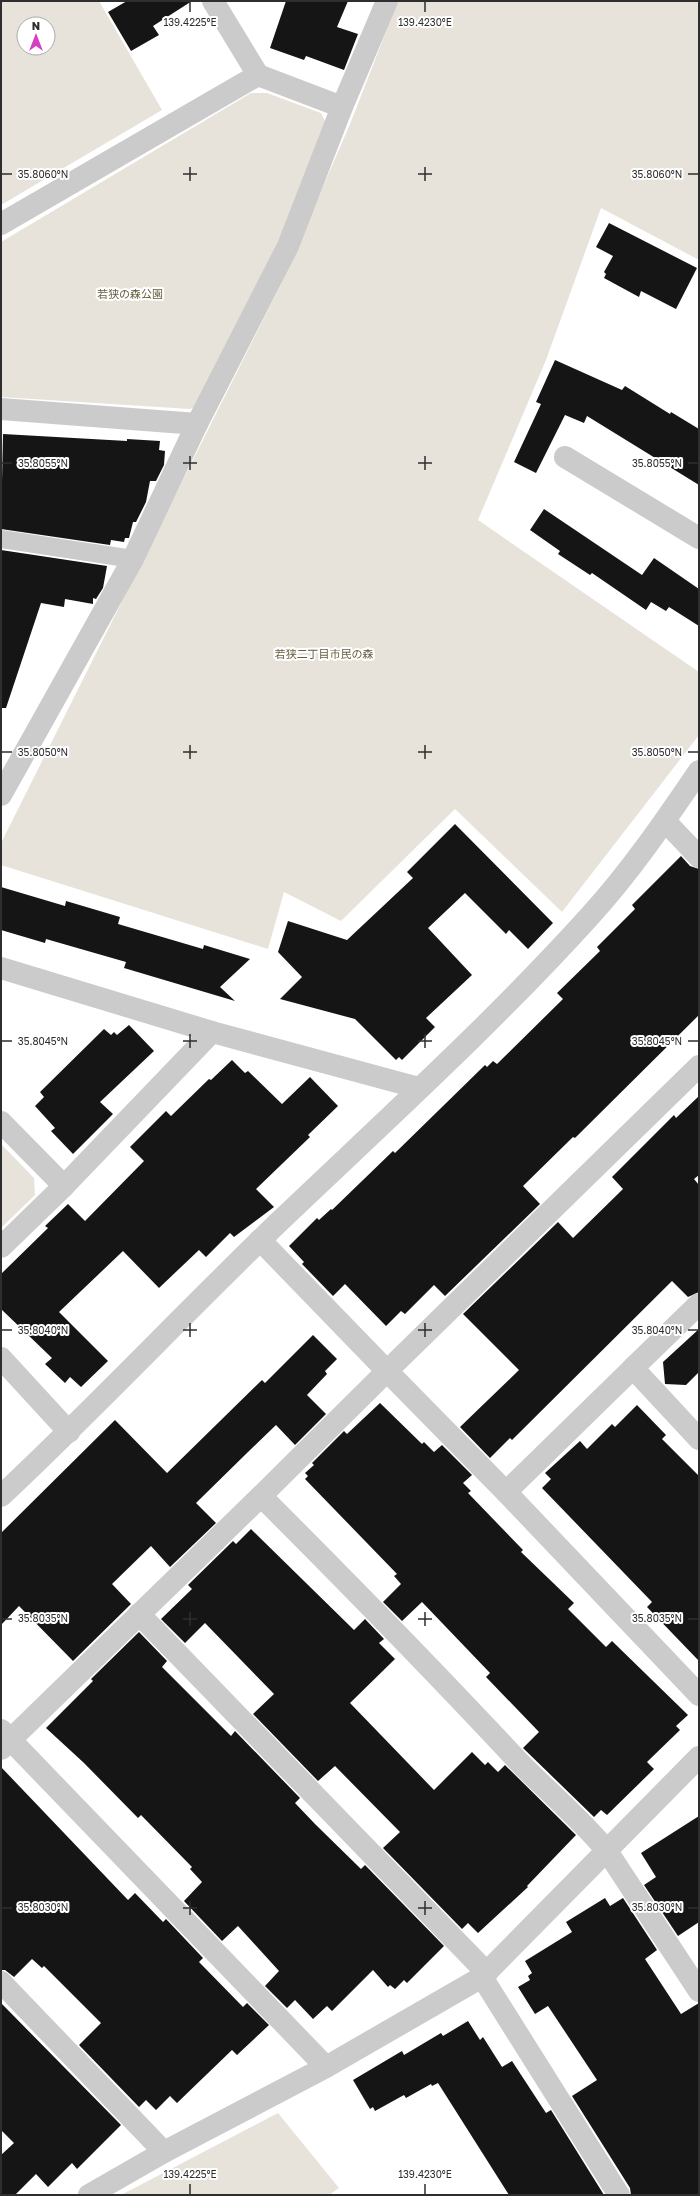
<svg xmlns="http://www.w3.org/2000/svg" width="700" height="2196" font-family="'Golos Text','Noto Sans JP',sans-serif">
<rect width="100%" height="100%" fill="#fff"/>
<g fill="#e8e3da" fill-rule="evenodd">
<path d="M1 1H99L162 110 1 205ZM24 24H48V48H24Z"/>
<polygon points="398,1 699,1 699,260 601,208 546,360 478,520 699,672 699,735 562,912 455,809 341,921 284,892 268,949 1,865 1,843 281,284 350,124"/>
<polygon points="251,93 267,93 321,113 326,123 288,222 199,405 190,409 1,397 1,242"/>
<polygon points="1,1144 34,1178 35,1195 1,1228"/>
<polygon points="278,2113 339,2188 329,2195 121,2195"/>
</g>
<g fill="#151515">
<polygon points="127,1 192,1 153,26 159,35 131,51 108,12"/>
<polygon points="286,1 348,1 337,27 358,34 344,70 306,56 304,60 270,48"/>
<polygon points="609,223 697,268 676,309 641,291 639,297 604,278 606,274 604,272 613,256 596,247"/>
<polygon points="555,360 622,390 625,386 670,414 671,412 699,429 699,485 587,416 584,423 565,415 536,473 514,462 541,404 536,402"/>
<polygon points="3,434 127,441 127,439 160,441 159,450 165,451 164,465 156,481 150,481 146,502 136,522 133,522 129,538 125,538 124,542 111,540 110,545 1,529"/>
<polygon points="544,509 642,575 654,558 699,589 699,626 669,607 666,611 651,602 646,610 592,573 590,575 558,554 560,551 530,530"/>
<polygon points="1,550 107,566 103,588 96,599 93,598 93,604 65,599 64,607 41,603 6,708 1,708"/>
<polygon points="455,824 553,923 528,949 509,930 506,934 465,893 428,928 472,975 426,1018 435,1027 402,1060 399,1057 396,1060 355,1019 280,999 302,977 278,952 288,921 347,940 413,878 407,872"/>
<polygon points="681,856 690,866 699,869 699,1015 575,1138 573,1137 523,1186 540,1204 445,1296 434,1285 405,1314 401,1311 386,1326 345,1284 333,1296 302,1264 304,1262 289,1246 317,1218 319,1220 331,1209 332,1210 393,1151 395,1153 485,1065 487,1067 493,1061 497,1064 563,999 557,993 600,951 597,947 635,909 632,905"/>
<polygon points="1,887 65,906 66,901 120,917 118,924 203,949 204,945 250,959 220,987 235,1001 124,968 126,962 46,939 45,943 1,930"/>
<polygon points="129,1025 154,1051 100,1102 113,1114 73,1154 51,1131 55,1128 35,1106 44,1097 40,1092 104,1029 111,1035 114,1032 117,1035"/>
<polygon points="232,1060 245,1073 248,1071 282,1104 310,1077 338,1106 308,1135 310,1137 256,1189 274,1207 234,1237 230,1233 206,1257 199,1250 159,1288 123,1251 59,1312 108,1361 81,1387 70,1377 65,1383 45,1364 52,1358 1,1309 1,1274 48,1228 45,1226 68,1204 85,1221 144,1161 130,1147 166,1111 171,1116 209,1079 211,1080"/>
<polygon points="699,1096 699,1175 694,1179 699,1185 699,1292 688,1297 672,1281 512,1440 510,1438 490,1458 460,1427 519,1370 463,1314 558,1222 573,1238 623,1189 612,1177 674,1115 676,1118"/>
<polygon points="699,1329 699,1372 686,1385 665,1384 663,1362"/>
<polygon points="313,1335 337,1359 325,1371 327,1374 307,1395 326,1414 295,1445 276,1425 248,1452 196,1503 216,1523 170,1567 151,1546 112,1584 131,1604 73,1661 19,1606 1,1625 1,1533 115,1420 167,1473 262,1380 265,1383"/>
<polygon points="380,1403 422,1444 424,1442 434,1452 442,1445 472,1475 463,1483 471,1491 468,1493 523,1550 521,1552 574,1603 568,1609 606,1647 612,1641 688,1715 676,1726 680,1730 647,1762 654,1769 607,1815 601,1810 594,1817 523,1748 539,1732 486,1677 490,1673 422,1602 402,1621 383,1602 401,1584 394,1576 397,1574 305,1479 308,1476 305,1473 314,1465 312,1463 344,1431 347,1434"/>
<polygon points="637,1405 666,1435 662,1439 699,1476 699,1661 647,1607 652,1602 542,1488 551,1479 545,1473 580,1441 587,1449 612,1424 615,1427"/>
<polygon points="251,1529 354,1630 365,1619 384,1639 379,1643 395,1659 350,1703 434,1790 472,1752 485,1765 488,1762 498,1772 505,1765 576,1835 527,1886 528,1887 478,1933 468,1923 462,1929 383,1848 400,1832 335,1766 318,1781 253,1714 274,1694 205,1623 185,1643 161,1619 192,1589 188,1585 233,1541 236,1544"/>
<polygon points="139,1632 167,1661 162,1667 231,1736 235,1731 300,1798 295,1803 315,1824 361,1869 365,1865 444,1946 407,1983 404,1980 395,1989 390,1985 388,1987 373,1970 332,2011 327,2006 313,2019 295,2000 287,2008 265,1986 279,1971 238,1926 222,1941 184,1901 202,1882 190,1869 192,1867 141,1815 138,1818 84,1763 46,1728 93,1681 91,1679"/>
<polygon points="1,1767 128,1900 135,1893 163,1922 166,1919 203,1958 199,1962 243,2007 247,2003 269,2025 237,2055 232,2050 177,2103 170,2096 156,2110 146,2100 139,2107 79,2045 101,2023 44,1966 42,1968 32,1959 14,1977 5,1970 1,1970"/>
<polygon points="699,1816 699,1922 678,1936 644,1885 656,1877 641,1853"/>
<polygon points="605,1898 610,1906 623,1898 657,1950 645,1959 681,2014 699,2003 699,2195 631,2195 630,2188 572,2096 597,2080 548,2006 535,2014 518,1987 530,1980 528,1976 532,1973 525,1961 572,1932 566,1922"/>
<polygon points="1,2003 121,2125 77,2169 72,2163 48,2187 36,2174 15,2195 1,2195 1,2155 14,2143 1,2130"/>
<polygon points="468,2021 480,2040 483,2037 502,2067 512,2061 546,2113 551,2110 604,2195 509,2195 438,2083 432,2086 431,2084 406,2098 404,2095 375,2111 373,2107 370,2109 353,2080 402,2051 404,2055 441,2033 443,2036"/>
</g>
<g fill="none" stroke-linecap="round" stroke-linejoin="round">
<polyline stroke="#cbcbcb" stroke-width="18" points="1,539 133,559"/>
<g stroke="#cbcbcb" stroke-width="22">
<polyline points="213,1 258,75 342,107"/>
<polyline points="1,224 258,75"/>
<polyline points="1,409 197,424"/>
<polyline points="565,457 699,538"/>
<polyline points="1,795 133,559 197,424 288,246 342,107 387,1"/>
<polyline points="665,821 699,857"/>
<polyline points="1,968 212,1032 419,1088"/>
<polyline points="699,1066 387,1371 506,1492 699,1695"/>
<polyline points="1,1122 64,1186 212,1032"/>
<path d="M260 1240 387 1371 261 1496C348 1583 434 1671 518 1761 547 1791 580 1818 607 1851L699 1991"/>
<polyline points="1,1247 64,1186"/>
<polyline points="1,1358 69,1432"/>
<polyline points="633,1368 699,1304"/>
<polyline points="506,1492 633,1368 699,1439"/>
<path d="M1 1496C97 1406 187 1310 282 1219 386 1120 493 1023 589 917 630 872 665 821 699 771"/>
<polyline points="139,1614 487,1973"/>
<polyline points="1,1730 326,2067"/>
<polyline points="1,1749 261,1496"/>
<polyline points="482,1977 619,2195"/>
<polyline points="1,1982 164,2152"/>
<polyline points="89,2195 164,2152 326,2067 482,1977 699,1757"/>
</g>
</g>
<path fill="none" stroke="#2e2e2e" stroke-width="1.5" d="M190 2V12M425 2V12M190 167V181M425 167V181M2 174H12M183 174H197M418 174H432M688 174H698M190 456V470M425 456V470M2 463H12M183 463H197M418 463H432M688 463H698M190 745V759M425 745V759M2 752H12M183 752H197M418 752H432M688 752H698M190 1034V1048M425 1034V1048M2 1041H12M183 1041H197M418 1041H432M688 1041H698M190 1323V1337M425 1323V1337M2 1330H12M183 1330H197M418 1330H432M688 1330H698M190 1612V1626M425 1612V1626M2 1619H12M183 1619H197M418 1619H432M688 1619H698M190 1901V1915M425 1901V1915M2 1908H12M183 1908H197M418 1908H432M688 1908H698M190 2184V2194M425 2184V2194"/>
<g text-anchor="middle" stroke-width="4" stroke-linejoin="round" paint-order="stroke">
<g font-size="11" fill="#675d3f" stroke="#fff">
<text x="130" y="298">若狭の森公園</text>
<text x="324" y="658">若狭二丁目市民の森</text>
</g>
</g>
<g font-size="10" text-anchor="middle" fill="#2e2e2e" stroke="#fff" stroke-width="4" stroke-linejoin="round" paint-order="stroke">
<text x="190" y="26">139.4225°E</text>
<text x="425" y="26">139.4230°E</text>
<text x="43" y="178">35.8060°N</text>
<text x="657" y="178">35.8060°N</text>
<text x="43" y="467">35.8055°N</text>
<text x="657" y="467">35.8055°N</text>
<text x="43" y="756">35.8050°N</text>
<text x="657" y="756">35.8050°N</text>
<text x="43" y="1045">35.8045°N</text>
<text x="657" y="1045">35.8045°N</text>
<text x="43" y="1334">35.8040°N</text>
<text x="657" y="1334">35.8040°N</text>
<text x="43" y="1622">35.8035°N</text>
<text x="657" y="1622">35.8035°N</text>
<text x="43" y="1911">35.8030°N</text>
<text x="657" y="1911">35.8030°N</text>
<text x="190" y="2178">139.4225°E</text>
<text x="425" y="2178">139.4230°E</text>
</g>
<rect width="700" height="2196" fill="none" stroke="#2e2e2e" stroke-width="4"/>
<g transform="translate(36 36)"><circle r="19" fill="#ffffff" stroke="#ababab"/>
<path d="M0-3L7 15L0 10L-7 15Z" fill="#d93dc2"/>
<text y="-6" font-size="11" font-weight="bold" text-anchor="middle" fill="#2e2e2e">N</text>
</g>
</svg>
